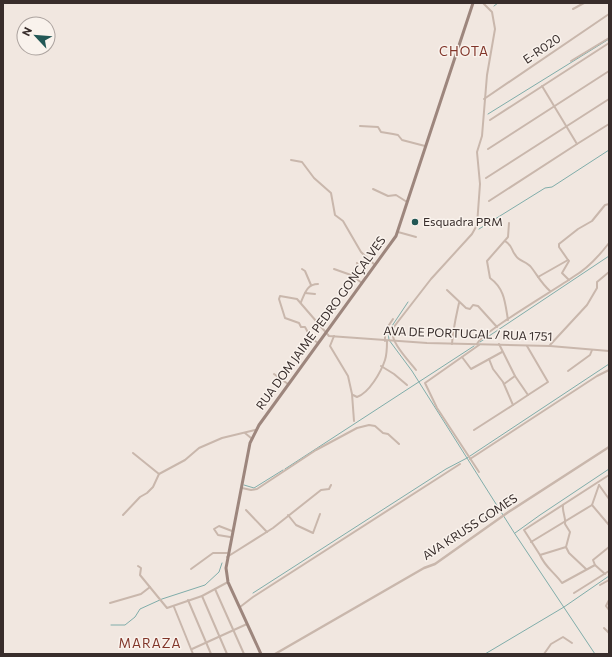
<svg xmlns="http://www.w3.org/2000/svg" width="612" height="657" font-family="Commissioner,sans-serif">
<rect width="100%" height="100%" fill="#f1e7e0"/>
<g fill="none" stroke-linecap="round" stroke-linejoin="round">
<g stroke="#80adaa" stroke-width="1">
<polyline points="494,6 498,3"/>
<polyline points="488,114 609,39"/>
<polyline points="479,229 545,188 552,187 609,150"/>
<polyline points="408,302 388,332 389,340 412,371 515,534 595,654"/>
<polyline points="480,342 609,256"/>
<polyline points="285,469 474,346"/>
<polyline points="244,485 254,488 283,470"/>
<polyline points="515,533 540,515 609,469"/>
<polyline points="253,593 446,469 467,458 609,364"/>
<polyline points="111,625 125,625 135,617 140,609 162,599 205,585 219,572 222,563"/>
<polyline points="485,654 564,607 609,576"/>
</g>
<g stroke="#c9b7ac" stroke-width="2">
<polyline points="573,9 584,3"/>
<polyline points="571,61 609,38"/>
<polyline points="484,99 609,14"/>
<polyline points="490,120 609,43"/>
<polyline points="360,126 378,127 381,132 393,134 398,135 402,140 425,146"/>
<polyline points="577,144 609,124"/>
<polyline points="488,149 609,71"/>
<polyline points="291,160 302,162 314,178 331,193 335,215 343,221 361,252 375,265"/>
<polyline points="486,178 609,99"/>
<polyline points="373,189 388,196 396,195 407,202"/>
<polyline points="489,201 577,144 542,86"/>
<polyline points="398,232 416,237"/>
<path d="M505 241C514 247 510 249 516 256 519 261 527 262 531 267 538 276 541 283 550 291"/>
<polyline points="568,260 559,247 559,244 578,229 592,221 605,205 609,204"/>
<polyline points="568,260 569,261 562,273 569,280"/>
<polyline points="302,269 305,271 311,285"/>
<polyline points="334,269 351,275 362,283"/>
<polyline points="351,275 358,265 357,263"/>
<polyline points="538,277 568,260"/>
<polyline points="447,290 466,308 470,309 473,305 478,306 497,327"/>
<polyline points="305,293 315,294"/>
<path d="M301 302C305 293 307 284 318 284"/>
<path d="M508 320C505 303 505 289 490 278L487 261 508 237 509 223"/>
<polyline points="334,336 330,346 348,376 352,394 354,421"/>
<polyline points="385,341 385,331 393,319"/>
<polyline points="318,343 311,338 305,327 301,327 299,323 285,318 279,299 280,296 297,299 329,336 427,343 550,346 609,351"/>
<path d="M452 344C453 329 456 317 459 303"/>
<path d="M477 344C482 332 558 288 573 277 587 269 599 256 609 243"/>
<polyline points="499,344 515,376 504,384"/>
<polyline points="550,345 587,305 597,288 597,282 609,272"/>
<polyline points="462,357 471,369 502,352"/>
<polyline points="381,366 394,374 407,385"/>
<path d="M416 370C409 361 388 340 393 328L431 279 472 234 477 225 480 184 477 152 482 136 487 75 495 29 492 12 483 3"/>
<polyline points="568,371 590,355 592,350"/>
<polyline points="274,374 288,384"/>
<polyline points="515,376 528,395 548,382 527,346"/>
<path d="M353 395 357 397C369 393 381 372 385 360 387 354 387 347 387 341"/>
<polyline points="513,405 528,395"/>
<polyline points="474,430 513,405 503,382 493,369 489,359"/>
<polyline points="245,433 251,438"/>
<polyline points="133,453 159,474"/>
<polyline points="470,459 597,376 609,370"/>
<polyline points="479,472 437,408 425,383 479,345"/>
<polyline points="599,485 609,499"/>
<polyline points="242,488 251,490 257,489 316,450 357,428 369,425 375,426 383,433 388,434 399,444"/>
<path d="M563 505C562 512 566 517 565 524L570 532 566 547"/>
<polyline points="592,505 609,525"/>
<polyline points="592,505 599,485"/>
<polyline points="246,510 267,532"/>
<polyline points="123,515 140,497 147,493 153,487 159,474 185,460 199,448 222,438 255,430"/>
<polyline points="288,515 296,525 313,533 320,514"/>
<polyline points="230,537 218,535 214,529 219,526 232,531"/>
<polyline points="531,542 592,505"/>
<path d="M540 555C545 567 554 572 562 583L595 565"/>
<polyline points="227,557 273,528 321,490 329,489 331,485"/>
<polyline points="138,566 141,568 140,575 167,608 202,596 228,582"/>
<polyline points="191,569 213,553 227,553"/>
<polyline points="586,569 569,553 566,547 540,555 524,530 609,475"/>
<polyline points="605,574 595,565 593,560 609,547"/>
<polyline points="600,585 609,580"/>
<polyline points="215,589 244,654"/>
<polyline points="574,593 609,571"/>
<polyline points="202,596 227,654"/>
<polyline points="188,600 211,654"/>
<polyline points="609,600 606,606 609,610"/>
<polyline points="110,603 141,594 150,587"/>
<polyline points="174,607 193,654"/>
<polyline points="240,607 253,597 460,464"/>
<polyline points="604,628 609,633"/>
<polyline points="192,649 247,624"/>
<polyline points="544,654 551,644 563,637 572,643"/>
</g>
<polyline stroke="#c9b7ac" stroke-width="2.5" points="275,654 424,568 435,564 507,513 609,447"/>
<polyline stroke="#9d867d" stroke-width="3" points="261,654 228,582 226,568 250,443 259,425 396,236 473,3"/>
</g>
<circle fill="#225755" stroke="#f9f2ec" stroke-width="1.5" cx="415" cy="222" r="4"/>
<g text-anchor="middle" stroke-width="3" stroke-linejoin="round" paint-order="stroke">
<g font-size="12" fill="#382d2b" stroke="#f9f2ec">
<text transform="translate(542 49) rotate(-34)" y="4">E-R020</text>
<text transform="translate(321 323) rotate(-54)" y="4">RUA DOM JAIME PEDRO GONÇALVES</text>
<text transform="translate(468 334) rotate(2)" y="4">AVA DE PORTUGAL / RUA 1751</text>
<text transform="translate(470 527) rotate(-33)" y="4">AVA KRUSS GOMES</text>
</g>
<g font-size="12" fill="#382d2b" stroke="#f9f2ec" text-anchor="start">
<text x="423" y="226">Esquadra PRM</text>
</g>
<g font-size="13" letter-spacing="1" fill="#813529" stroke="#f9f2ec">
<text x="464" y="56">CHOTA</text>
<text x="150" y="648">MARAZA</text>
</g>
</g>
<rect width="612" height="657" fill="none" stroke="#382d2b" stroke-width="8"/>
<g transform="translate(36 36) rotate(296)"><circle r="19" fill="#f9f2ec" stroke="#aca39f"/>
<path d="M0-3L7 15L0 10L-7 15Z" fill="#225755"/>
<text y="-6" font-size="11" font-weight="bold" text-anchor="middle" fill="#382d2b">N</text>
</g>
</svg>
